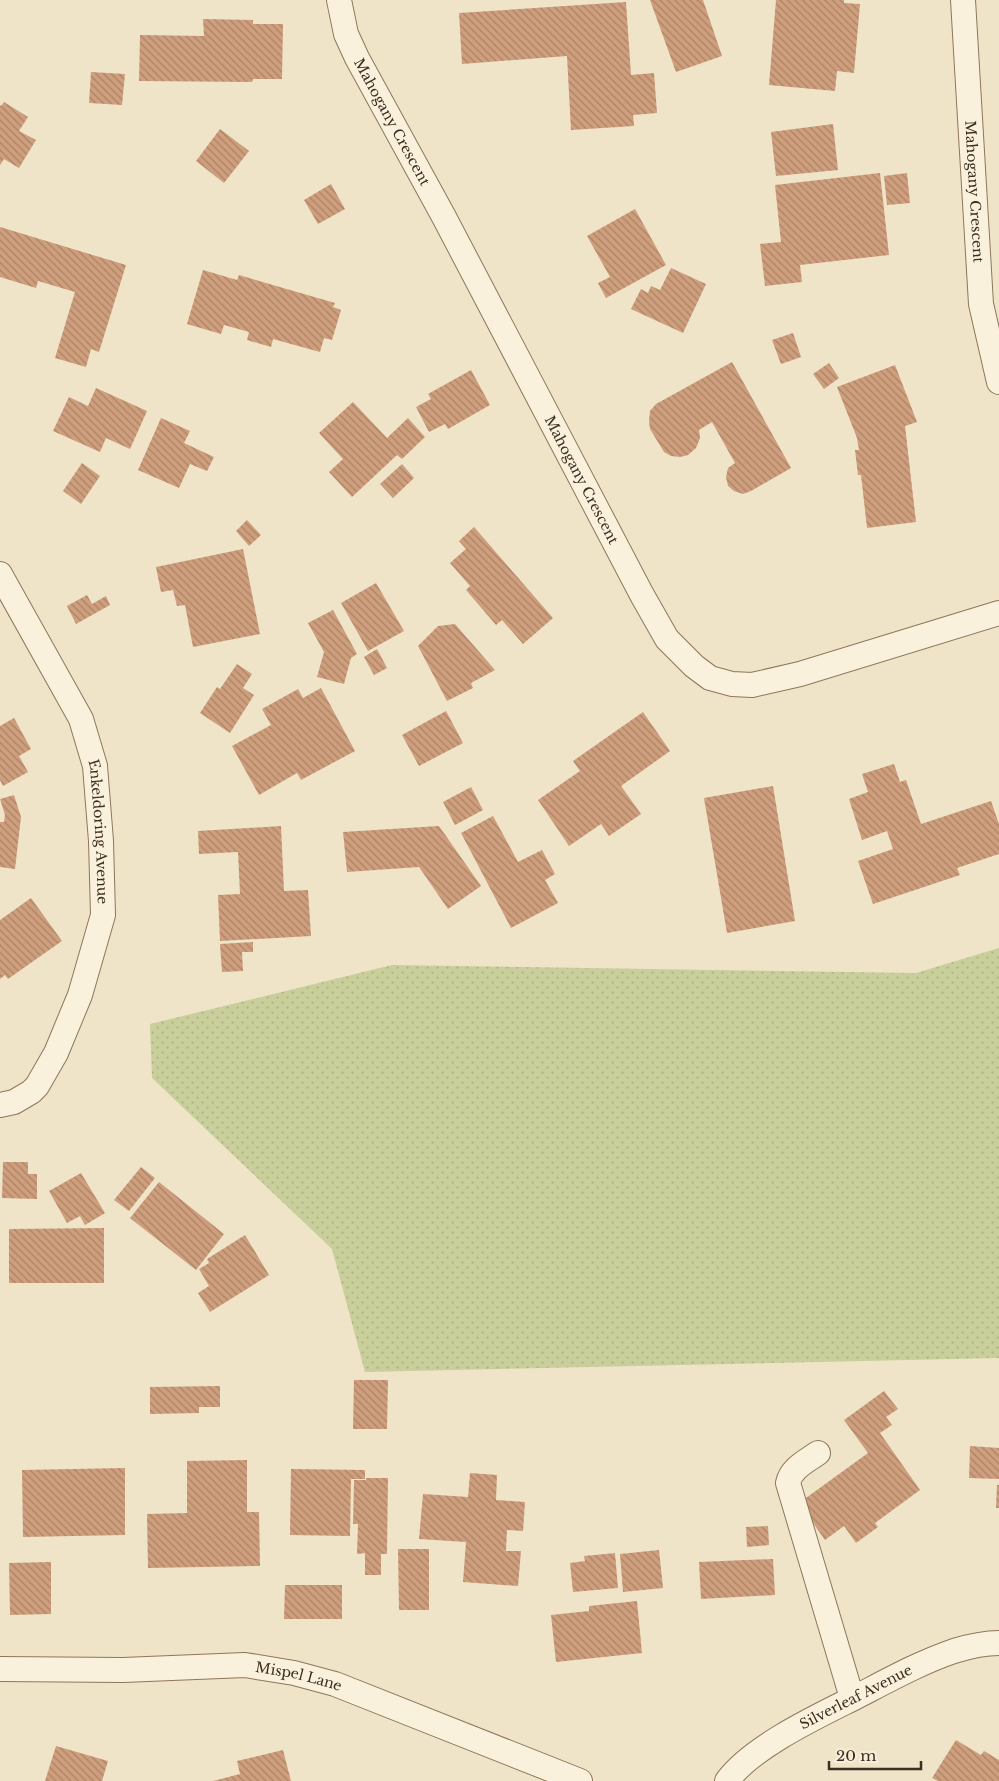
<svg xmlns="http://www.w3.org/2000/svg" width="999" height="1781" font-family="'Libre Baskerville',serif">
<defs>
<pattern id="grass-dots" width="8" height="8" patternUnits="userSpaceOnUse" patternTransform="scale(1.25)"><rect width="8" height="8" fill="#c9cf9b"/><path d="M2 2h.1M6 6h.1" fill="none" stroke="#aeb285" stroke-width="1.8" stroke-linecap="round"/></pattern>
<pattern id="building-back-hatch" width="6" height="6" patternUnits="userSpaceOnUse" patternTransform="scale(1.25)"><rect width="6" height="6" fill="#cf9f7d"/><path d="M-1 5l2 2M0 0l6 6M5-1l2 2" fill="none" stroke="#a98266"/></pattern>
</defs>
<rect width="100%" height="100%" fill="#f0e4c8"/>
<polygon fill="url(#grass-dots)" points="999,948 999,1358 365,1372 332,1249 152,1078 150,1024 392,965 916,973"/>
<g fill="url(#building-back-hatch)">
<polygon points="650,0 703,0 722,56 676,72"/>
<polygon points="776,0 844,0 844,3 860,4 854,73 837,71 835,91 769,85"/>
<polygon points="626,2 631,75 654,73 657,113 633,115 634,126 571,130 567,56 462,64 459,13"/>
<polygon points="203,19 253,20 253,24 283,24 282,79 253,79 252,82 139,81 140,35 204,36"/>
<polygon points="91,72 125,74 122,105 89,103"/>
<polygon points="4,102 28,117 19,131 36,140 19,168 4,159 0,165 0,105 1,106"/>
<polygon points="833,124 838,170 776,176 771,132"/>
<polygon points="220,129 249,151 224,183 196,161"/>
<polygon points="880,173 889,255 800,265 802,282 765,286 760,244 781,242 775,185"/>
<polygon points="907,173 910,203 887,205 884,176"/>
<polygon points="331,184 345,209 318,224 304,200"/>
<polygon points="635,209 666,265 606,298 598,283 610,277 587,236"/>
<polygon points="0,227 126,265 99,352 91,349 86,367 55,358 75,292 38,281 36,288 0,277"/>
<polygon points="671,268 706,284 683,333 631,309 641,289 648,293 651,286 660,290"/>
<polygon points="203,270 237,280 239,275 335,303 333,307 341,310 332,340 324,338 320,352 273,339 271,347 247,340 249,332 224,325 221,334 187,324"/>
<polygon points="793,333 801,357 781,364 772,340"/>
<polygon points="732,362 791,468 751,491 743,494 734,491 728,486 726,477 728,468 735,463 712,422 699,430 700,438 696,448 688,455 680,457 671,456 664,452 650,429 649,421 650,411 656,404"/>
<polygon points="829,363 839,378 824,389 813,374"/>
<polygon points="895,365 917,422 905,426 916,522 867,528 861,475 858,475 855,450 859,450 857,438 837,387"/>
<polygon points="471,370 490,405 448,429 445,424 429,432 416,407 431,399 428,394"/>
<polygon points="96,388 147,411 130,449 106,438 100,452 53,431 69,397 88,406"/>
<polygon points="353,402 387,438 408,418 425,437 402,459 397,455 352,497 329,472 343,459 319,433"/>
<polygon points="161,418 190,431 184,443 214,457 207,471 190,464 179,488 138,470"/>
<polygon points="82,463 100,476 81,504 63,491"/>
<polygon points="402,464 414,478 393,498 380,484"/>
<polygon points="247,520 261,535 249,546 236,531"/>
<polygon points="474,527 553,618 523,644 502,620 496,625 466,590 470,586 450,563 466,549 459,541"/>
<polygon points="243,549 260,634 193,647 185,605 177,606 173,590 161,592 156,567"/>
<polygon points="376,583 404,631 368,651 341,603"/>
<polygon points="87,595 92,604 106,596 110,605 76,624 67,606"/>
<polygon points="333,610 357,654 351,658 344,684 317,677 324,652 308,623"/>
<polygon points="455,624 495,670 471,683 473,688 447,701 418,646 438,626"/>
<polygon points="377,649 387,668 374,675 364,657"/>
<polygon points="237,664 252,674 243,688 254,695 230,733 200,713 217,687 220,689"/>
<polygon points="321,688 355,751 301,780 297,773 259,795 232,746 271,725 262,709 298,689 303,698"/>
<polygon points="446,711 463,743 419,766 402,735"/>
<polygon points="643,712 670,751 621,786 641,814 609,836 601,824 569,846 538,800 580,771 573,761"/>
<polygon points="14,718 31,749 19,756 28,772 3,786 0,780 0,726"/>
<polygon points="894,764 900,782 906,780 921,824 991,801 999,824 999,854 957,868 960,875 873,904 858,861 893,849 887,831 862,840 849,799 868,792 862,774"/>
<polygon points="773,786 795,921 727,933 704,798"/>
<polygon points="471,787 483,810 455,825 443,802"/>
<polygon points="14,795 21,817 15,869 0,867 0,822 4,822 5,815 0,799"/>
<polygon points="493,816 518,862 542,850 555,874 545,880 558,903 511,928 461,833"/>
<polygon points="281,826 284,891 308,890 311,936 220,941 218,895 240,894 238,852 199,854 198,831"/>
<polygon points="439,826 481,886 448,909 419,867 347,872 343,832"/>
<polygon points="31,898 62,941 8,979 5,975 0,979 0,920"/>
<polygon points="253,942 253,952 242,952 243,971 222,972 220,944"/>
<polygon points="3,1162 28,1162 28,1174 37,1174 37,1199 2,1198"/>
<polygon points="141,1167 155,1178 129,1211 114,1200"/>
<polygon points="81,1173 105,1213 85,1225 80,1216 67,1223 49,1191"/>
<polygon points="159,1182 224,1234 196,1270 130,1218"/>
<polygon points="104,1228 104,1283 9,1283 9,1229"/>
<polygon points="245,1235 269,1275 210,1312 198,1293 209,1286 199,1269 209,1263 207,1259"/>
<polygon points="354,1380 388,1380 387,1429 353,1429"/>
<polygon points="220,1386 220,1407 199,1407 199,1413 150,1414 150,1387"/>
<polygon points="884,1391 898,1409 886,1417 892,1425 880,1433 920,1490 875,1523 878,1527 856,1543 844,1526 825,1540 799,1503 868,1453 844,1420"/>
<polygon points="970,1446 999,1448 999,1479 969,1478"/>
<polygon points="247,1460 247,1512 259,1512 260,1566 148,1568 147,1514 187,1513 187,1461"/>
<polygon points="125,1468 125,1535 23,1537 22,1470"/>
<polygon points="291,1469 365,1470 365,1479 351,1479 350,1536 290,1535"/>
<polygon points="470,1473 497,1475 496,1500 525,1502 523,1531 507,1530 506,1551 521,1551 518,1586 463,1582 466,1542 419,1539 423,1494 468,1497"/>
<polygon points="366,1478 388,1478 387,1554 381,1554 381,1575 365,1575 365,1553 357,1554 358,1524 353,1524 354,1480 366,1480"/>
<polygon points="997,1485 999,1485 999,1508 996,1508"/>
<polygon points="768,1526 769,1545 747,1547 746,1527"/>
<polygon points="398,1549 429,1549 429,1610 399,1610"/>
<polygon points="659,1550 663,1588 623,1592 620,1554"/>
<polygon points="615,1553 618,1588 573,1592 570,1563 585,1561 584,1556"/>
<polygon points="773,1559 775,1595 701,1599 699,1562"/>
<polygon points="51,1562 51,1614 10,1615 9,1563"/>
<polygon points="285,1585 342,1585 342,1619 284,1619"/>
<polygon points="637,1601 642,1653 556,1662 551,1615 589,1611 589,1606"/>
<polygon points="956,1740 981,1755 984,1751 999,1760 999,1781 938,1781 932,1778"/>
<polygon points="56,1746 108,1761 102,1781 45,1781"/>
<polygon points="283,1750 291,1781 213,1781 240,1774 237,1761"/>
</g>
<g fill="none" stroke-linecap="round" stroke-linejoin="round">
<defs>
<g id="street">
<path id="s1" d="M339 0 346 34 357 58 444 217 642 595 667 639 694 666 710 678 732 684 752 685 800 674 999 613"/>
<path id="s2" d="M963 0 981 304 999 382"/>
<path id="s3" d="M0 574 81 719 95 766 101 841 103 915 80 995 56 1053 37 1086 31 1092 14 1102 0 1105"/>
<path d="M818 1453C807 1461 791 1468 788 1483L852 1698"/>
<path id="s4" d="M0 1669 123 1670 245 1665 294 1673 335 1684 580 1781"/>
<path id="s5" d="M727 1781C752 1747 816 1717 854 1698 887 1681 919 1663 954 1651 967 1647 985 1643 999 1643"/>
</g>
</defs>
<use href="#street" stroke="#8d765c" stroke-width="26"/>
<use href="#street" stroke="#faf1dc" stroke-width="24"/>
</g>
<g text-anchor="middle" stroke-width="4" stroke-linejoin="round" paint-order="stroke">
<g font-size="14" fill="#3d2e20" stroke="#f7eed8">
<text dy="5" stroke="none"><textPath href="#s1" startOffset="134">Mahogany Crescent</textPath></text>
<text dy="5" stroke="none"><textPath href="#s2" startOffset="192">Mahogany Crescent</textPath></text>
<text dy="5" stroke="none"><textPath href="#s1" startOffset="539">Mahogany Crescent</textPath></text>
<text dy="5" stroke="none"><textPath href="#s3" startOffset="281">Enkeldoring Avenue</textPath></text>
<text dy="5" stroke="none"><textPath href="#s4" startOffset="300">Mispel Lane</textPath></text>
<text dy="5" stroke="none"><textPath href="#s5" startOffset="155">Silverleaf Avenue</textPath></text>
</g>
</g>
<path d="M829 1761v8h92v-8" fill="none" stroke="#3d2e20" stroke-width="2.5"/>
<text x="836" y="1761" font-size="15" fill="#3d2e20" stroke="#f7eed8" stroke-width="4" paint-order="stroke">20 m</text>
</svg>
